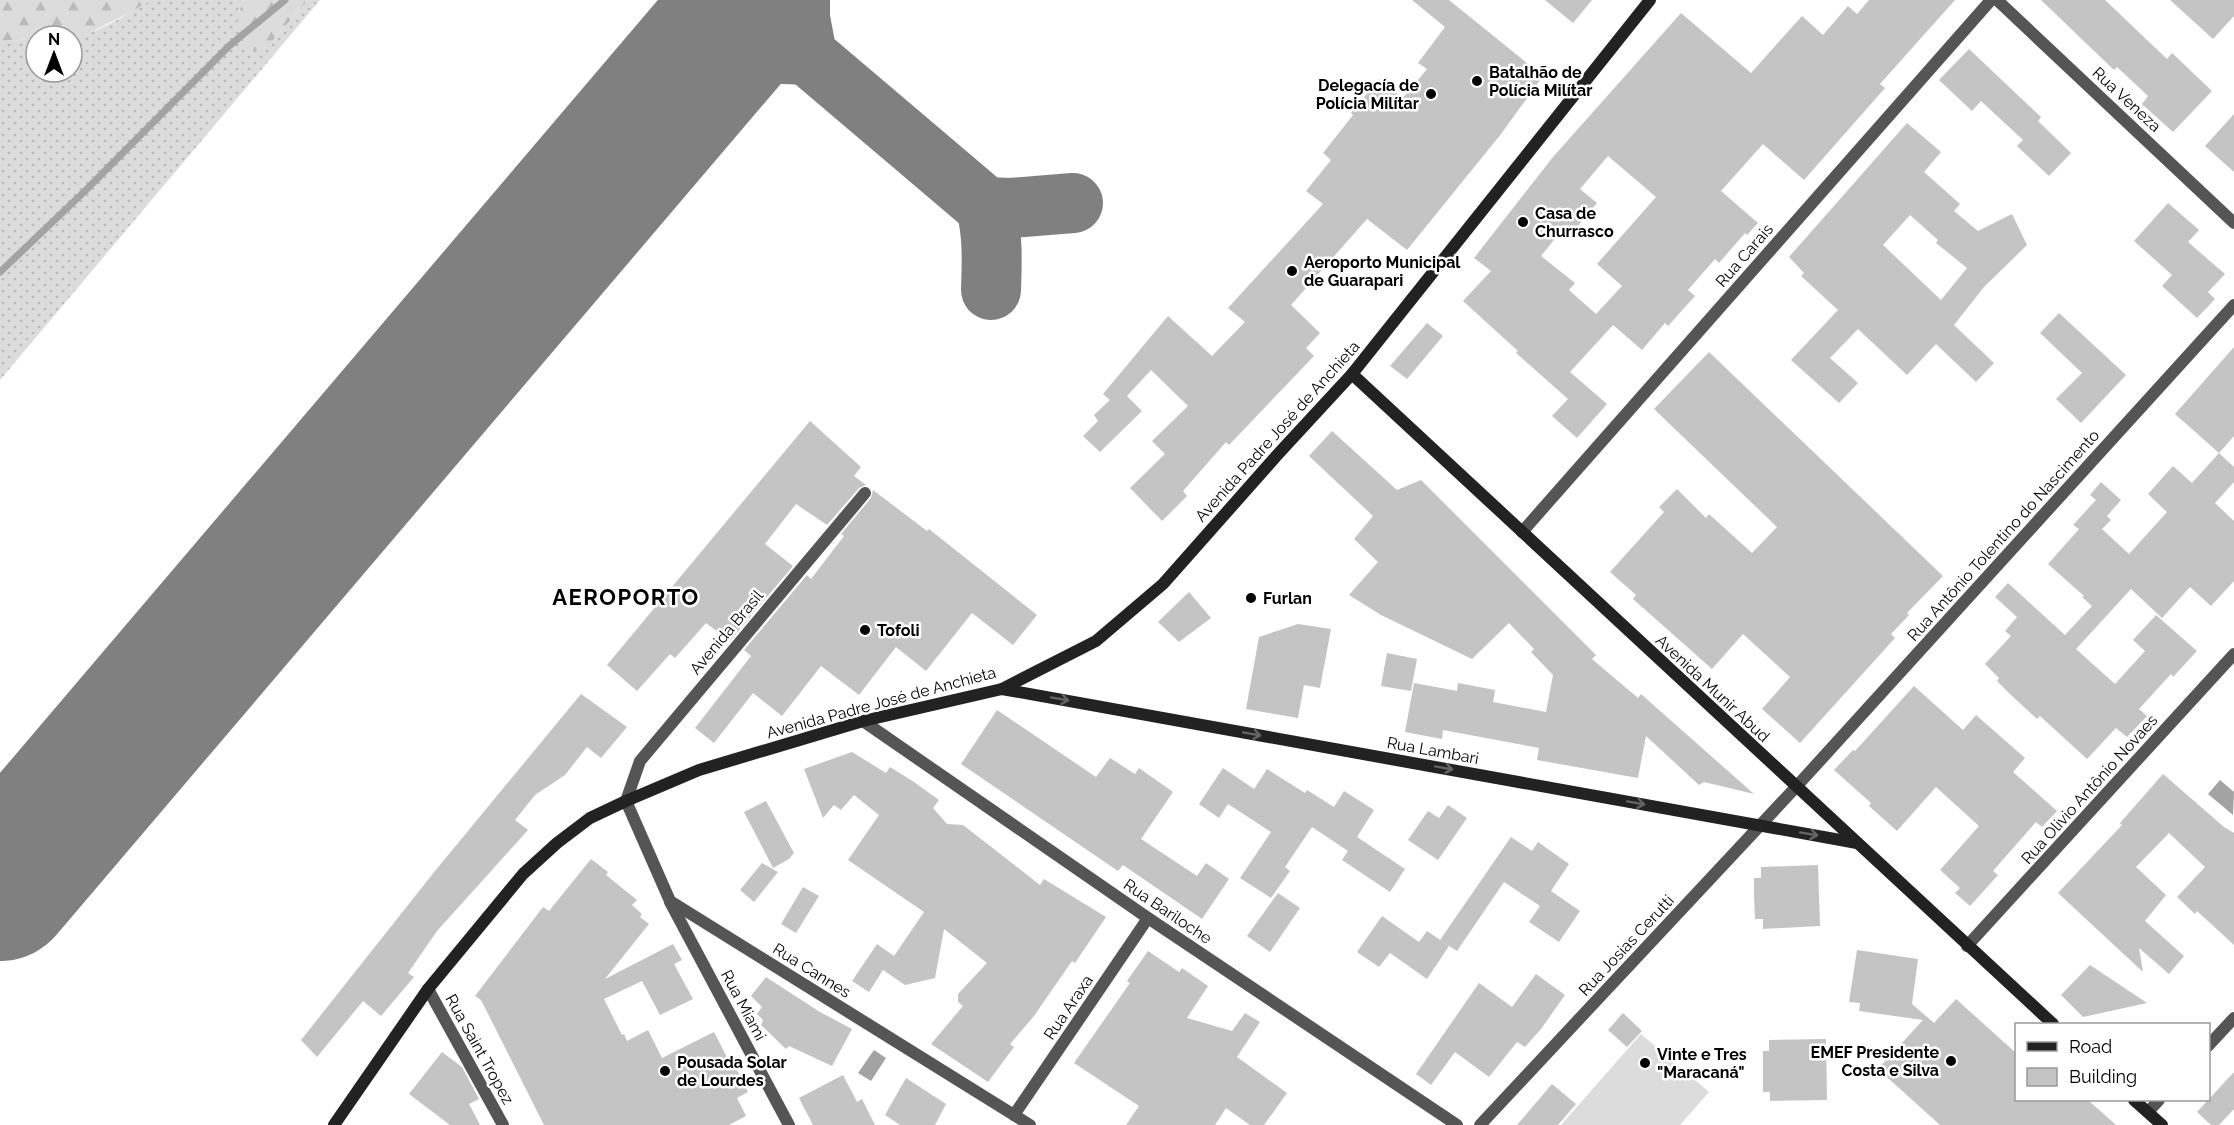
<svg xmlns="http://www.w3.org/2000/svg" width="2234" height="1125" font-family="Raleway,sans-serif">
<defs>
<pattern id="grass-dots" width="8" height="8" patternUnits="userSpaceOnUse" patternTransform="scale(1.5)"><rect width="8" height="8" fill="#dcdcdc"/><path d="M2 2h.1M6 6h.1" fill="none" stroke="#bbb" stroke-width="1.8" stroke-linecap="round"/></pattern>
<pattern id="forest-firs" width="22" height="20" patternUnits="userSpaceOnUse" patternTransform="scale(1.5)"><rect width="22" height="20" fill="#dcdcdc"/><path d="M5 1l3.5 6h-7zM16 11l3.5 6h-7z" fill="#bbb"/></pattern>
</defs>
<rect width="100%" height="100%" fill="#fff"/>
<path fill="url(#grass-dots)" d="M151 0H243L239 12 274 39 308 0H320L0 380V41L36 39V72H72V37C97 34 129 13 151 0Z"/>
<g fill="url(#forest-firs)">
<polygon points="0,0 151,0 131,12 83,36 36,36 36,39 0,41"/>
<path d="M243 0H308L274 39 255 51 241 49C235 32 237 17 243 0Z"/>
</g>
<polygon fill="#dcdcdc" points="1641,1034 1709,1092 1680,1125 1561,1125"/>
<g fill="#a3a3a3">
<polygon points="2220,780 2234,792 2233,815 2208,794"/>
<polygon points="874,1050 886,1058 871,1081 858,1073"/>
</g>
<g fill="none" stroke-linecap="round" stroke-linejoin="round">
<polyline stroke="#a3a3a3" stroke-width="7" points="0,272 85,191 229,46 285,0"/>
<g stroke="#808080" stroke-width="60">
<polyline points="800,0 800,18 807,55 986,207 1011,208 1073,203"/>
<path d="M667 103C697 79 729 57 768 54 781 53 794 55 807 55"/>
<path d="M986 207C993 235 992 262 991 290"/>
</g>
<polyline stroke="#808080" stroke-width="148" points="0,887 755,0"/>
</g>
<g fill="#c4c4c4" fill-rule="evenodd">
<polygon points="1412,0 1449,0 1543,76 1501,134 1407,250 1367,219 1291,305 1320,333 1306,348 1314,356 1229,445 1226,442 1183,491 1187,496 1162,521 1130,488 1165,454 1152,441 1188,406 1151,370 1127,396 1142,411 1100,452 1083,436 1098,421 1094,415 1110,400 1103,394 1168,316 1212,356 1245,322 1228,308 1323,204 1306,191 1331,160 1323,153 1353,115 1351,113 1379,79 1403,98 1427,69 1418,63 1445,27"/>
<polygon points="1545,0 1592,0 1573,23"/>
<path d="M1869 0H1955L1880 84 1885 88 1804 180 1763 144 1721 191 1758 223 1747 235 1745 233 1719 263 1715 259 1688 290 1695 296 1668 326 1665 323 1642 350 1613 325 1570 372 1607 404 1577 438 1552 416 1568 399 1516 353 1518 351 1463 301 1491 271 1474 258 1553 157 1681 13 1751 73 1802 16 1823 35 1848 6 1857 14ZM1608 156 1656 197 1597 264 1622 286 1596 314 1569 290 1575 283 1541 256 1566 225 1574 231 1597 203 1580 189Z"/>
<polygon points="2041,0 2105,0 2167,59 2172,53 2212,91 2173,132 2142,104 2148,96 2117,67 2114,70"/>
<polygon points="2170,0 2234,0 2234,16 2213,39"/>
<polygon points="1969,49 2041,117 2038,121 2071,153 2049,176 2017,146 2023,140 1981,101 1972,111 1939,80"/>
<polygon points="2234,114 2234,172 2205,146"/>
<path d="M1907 123 1941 152 1924 172 1960 204 1954 211 1978 231 2012 214 2027 245 1984 287 1954 325 1994 363 1976 382 1936 344 1907 375 1858 329 1830 358 1858 383 1839 403 1791 360 1838 310 1801 276 1804 273 1789 257ZM1910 215 1938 240 1936 243 1967 268 1941 300 1883 245Z"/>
<polygon points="2168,203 2199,230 2188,242 2225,274 2208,292 2215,299 2197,318 2162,286 2172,275 2134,241"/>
<polygon points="2059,313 2126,375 2081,423 2056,399 2082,373 2040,333"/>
<polygon points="1427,323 1443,336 1407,379 1390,366"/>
<polygon points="2234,347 2234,436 2219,453 2175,414"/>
<polygon points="1709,352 1943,576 1907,613 1909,615 1891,634 1895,638 1800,743 1762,709 1790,677 1743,634 1712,669 1633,599 1636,595 1610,572 1664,512 1659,507 1677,489 1706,518 1709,514 1752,553 1777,527 1654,409"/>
<polygon points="810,421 861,467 854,476 866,485 859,488 827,525 796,504 765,544 793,566 730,641 706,623 675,658 670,654 637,691 607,665"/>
<polygon points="1332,431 1397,490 1421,480 1596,655 1592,659 1638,698 1641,694 1754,794 1704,782 1699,785 1646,736 1638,778 1537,760 1539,748 1443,730 1442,739 1405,732 1414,683 1457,691 1458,683 1495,690 1493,702 1546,712 1553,675 1531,652 1534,649 1509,623 1472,659 1381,615 1349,595 1378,562 1354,539 1373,516 1309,456"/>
<polygon points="2219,453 2234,467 2234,482 2215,503 2234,521 2234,581 2211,606 2190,587 2162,618 2131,589 2076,649 2115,684 2145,651 2133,640 2156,615 2197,651 2173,677 2171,674 2139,709 2147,716 2127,737 2116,728 2087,759 2040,716 2037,719 2010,694 1997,681 1999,678 1985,664 2011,636 2005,631 2017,617 1995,597 2008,583 2065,635 2092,606 2082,597 2084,596 2048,564 2079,529 2073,525 2096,500 2090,495 2101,482 2121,500 2107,516 2111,520 2102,529 2129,554 2167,512 2148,494 2173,466 2192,483"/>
<polygon points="873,490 927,531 929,529 1037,615 1013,645 972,613 926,671 896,647 859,695 821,666 782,716 753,693 714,743 695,728 751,656 744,650 807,575 811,579 844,536 841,534 871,498"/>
<polygon points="1189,592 1211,618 1179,642 1158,622"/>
<polygon points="1298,624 1331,629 1320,688 1304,685 1298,718 1246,709 1259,637"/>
<polygon points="1387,653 1417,659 1411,691 1381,686"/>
<polygon points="1914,686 1963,730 1976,715 2025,758 2013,772 2057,811 2042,827 2036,822 2007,855 1993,871 1998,875 1970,906 1955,893 1960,888 1940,870 1979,826 1936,787 1897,831 1869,806 1871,803 1834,770 1853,750 1855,751"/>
<polygon points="581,694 627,727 601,758 587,747 565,775 535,795 515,820 528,830 437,931 408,973 414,977 381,1016 363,1001 317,1057 301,1040 435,871"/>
<polygon points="997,710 1096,777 1110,758 1135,774 1139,768 1173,792 1141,839 1197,876 1206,863 1229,879 1202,919 1123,865 1118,871 961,764"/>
<polygon points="852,752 886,773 890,767 914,782 939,800 933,808 947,824 963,825 1040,885 1044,879 1106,917 1075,963 1072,961 1034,1016 1010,1044 1014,1047 988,1082 931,1044 963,1006 958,1002 958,994 987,963 944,929 935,978 905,985 883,970 869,992 852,981 877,944 894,956 924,912 848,860 879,815 854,795 841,810 834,805 823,818 804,769"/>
<polygon points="1223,768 1254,789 1267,769 1305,793 1307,790 1334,807 1344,791 1374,810 1357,837 1405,869 1390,892 1342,860 1348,851 1312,827 1285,867 1290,871 1271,898 1240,878 1271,832 1228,804 1219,818 1199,804"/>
<polygon points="2163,774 2224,827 2234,833 2234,945 2197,911 2195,914 2177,897 2205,867 2169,833 2136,867 2166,895 2145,921 2184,956 2169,974 2139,948 2143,972 2058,893 2122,825 2120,823"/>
<polygon points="766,801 794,853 789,859 773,868 744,812"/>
<polygon points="1448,805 1467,818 1438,860 1408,840 1428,811 1439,818"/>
<polygon points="1511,837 1532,851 1538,842 1569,864 1551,891 1580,911 1559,942 1529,922 1540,906 1504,882 1457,951 1440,940"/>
<polygon points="591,859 608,872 606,875 637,900 632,905 642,914 640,917 649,924 605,979 673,944 682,960 674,964 693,999 660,1015 642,981 604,999 622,1035 624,1034 627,1041 648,1030 662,1058 714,1032 730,1063 733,1062 748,1092 737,1098 746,1116 729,1125 544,1125 481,1000 475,996 543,907 549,911"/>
<polygon points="762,863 778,872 754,902 740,890"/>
<polygon points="1818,865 1820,926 1763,929 1763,919 1755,919 1754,895 1754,878 1761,878 1761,867"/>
<polygon points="803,887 819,896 796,933 781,924"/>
<polygon points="1278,893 1300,908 1270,952 1247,936"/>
<polygon points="1382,916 1419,942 1427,931 1449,946 1427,979 1390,953 1379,967 1357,952"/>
<polygon points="1857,950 1918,959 1912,1004 1934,1023 1956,999 2016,1053 2016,1100 2088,1100 2116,1125 1940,1125 1878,1069 1923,1020 1859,1011 1860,1003 1849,1002"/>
<polygon points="1148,951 1179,972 1182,968 1208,986 1187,1018 1232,1031 1245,1013 1260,1022 1237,1057 1287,1093 1264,1125 1250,1125 1226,1108 1215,1125 1126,1125 1139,1106 1074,1063 1130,983 1127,981"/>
<polygon points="2090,965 2147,1003 2083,1017 2061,995"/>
<polygon points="1536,974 1565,995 1541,1029 1525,1047 1517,1042 1489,1077 1455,1052 1431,1085 1416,1074 1479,983 1512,1007"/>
<polygon points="766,977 820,1012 852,1029 832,1066 789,1046 786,1049 761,1025 763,1020 757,1014 762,1007 751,996"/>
<polygon points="1623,1013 1642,1031 1627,1047 1608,1030"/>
<polygon points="1826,1039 1827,1100 1770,1101 1770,1092 1763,1092 1763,1051 1769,1051 1769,1040"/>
<polygon points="442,1052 462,1067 479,1099 469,1104 480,1125 450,1125 409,1094"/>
<polygon points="2234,1072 2234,1109 2219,1125 2211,1125 2197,1112"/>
<polygon points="843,1075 857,1102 862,1099 875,1125 813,1125 799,1098"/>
<polygon points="906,1078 946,1104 935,1125 900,1125 885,1115"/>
<polygon points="1552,1084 1576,1104 1558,1125 1517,1125"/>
</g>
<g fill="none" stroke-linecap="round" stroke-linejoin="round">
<g stroke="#555" stroke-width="12">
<polyline points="1997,0 2234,223"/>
<polyline points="865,493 640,761 626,801 670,901 1030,1125"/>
<polyline points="1522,532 1991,0"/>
<polyline points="863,721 1148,918 1457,1125"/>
<polyline points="670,902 789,1125"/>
<polyline points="1967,946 2234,654"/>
<polyline points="428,989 503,1125"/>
<polyline points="2208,1046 2234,1018"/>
<polyline points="2148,1112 2159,1100"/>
<polyline points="1014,1115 1148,918"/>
<polyline points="1480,1125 1796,787 2234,305"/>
</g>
<g stroke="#222" stroke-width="12">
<polyline points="1352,374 2053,1024"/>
<polyline points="1002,689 1857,843"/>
<polyline points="2134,1100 2162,1125"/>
<polyline points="334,1125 428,989 523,874 557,843 590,818 626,801 699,770 863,721 1002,689 1096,641 1163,584 1279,453 1352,374 1650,0"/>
</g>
</g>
<defs><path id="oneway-shaft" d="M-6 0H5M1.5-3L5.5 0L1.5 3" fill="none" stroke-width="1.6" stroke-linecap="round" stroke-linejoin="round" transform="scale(1.5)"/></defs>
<g stroke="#646464">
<use href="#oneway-shaft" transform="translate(1060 699) rotate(10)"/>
<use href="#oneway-shaft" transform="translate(1252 734) rotate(10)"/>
<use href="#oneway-shaft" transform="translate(1444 768) rotate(10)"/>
<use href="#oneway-shaft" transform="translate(1636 803) rotate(10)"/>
<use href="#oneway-shaft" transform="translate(1809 834) rotate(10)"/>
</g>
<g fill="#000" stroke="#fff" stroke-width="2">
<circle cx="1477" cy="81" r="6"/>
<circle cx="1431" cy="94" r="6"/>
<circle cx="1523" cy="222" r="6"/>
<circle cx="1292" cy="271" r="6"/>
<circle cx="1251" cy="598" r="6"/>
<circle cx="865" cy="630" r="6"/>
<circle cx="1951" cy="1061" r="6"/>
<circle cx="1645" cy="1063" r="6"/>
<circle cx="665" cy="1071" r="6"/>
</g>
<g text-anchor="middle" stroke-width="5" stroke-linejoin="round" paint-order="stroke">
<g font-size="16" font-weight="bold" fill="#000" stroke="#fff" text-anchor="start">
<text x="1489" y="78">Batalhão de<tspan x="1489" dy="18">Polícia Milítar</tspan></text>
<text x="1419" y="91" text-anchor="end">Delegacía de<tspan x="1419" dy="18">Polícia Milítar</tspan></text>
<text x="1535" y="219">Casa de<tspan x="1535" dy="18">Churrasco</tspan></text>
<text x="1304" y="268">Aeroporto Municipal<tspan x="1304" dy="18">de Guarapari</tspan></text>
<text x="1263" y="604">Furlan</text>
<text x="877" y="636">Tofoli</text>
<text x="1939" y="1058" text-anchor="end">EMEF Presidente<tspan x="1939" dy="18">Costa e Silva</tspan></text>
<text x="1657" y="1060">Vinte e Tres<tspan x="1657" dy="18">"Maracaná"</tspan></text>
<text x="677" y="1068">Pousada Solar<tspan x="677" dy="18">de Lourdes</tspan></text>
</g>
<g font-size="16" fill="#000" stroke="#fff">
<text transform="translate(2127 99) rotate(43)" y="6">Rua Veneza</text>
<text transform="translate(1744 255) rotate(-49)" y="6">Rua Carais</text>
<text transform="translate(1277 431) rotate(-48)" y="6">Avenida Padre José de Anchieta</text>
<text transform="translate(2003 535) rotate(-48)" y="6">Rua Antônio Tolentino do Nascimento</text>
<text transform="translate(726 632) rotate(-50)" y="6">Avenida Brasil</text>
<text transform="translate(1713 688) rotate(43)" y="6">Avenida Munir Abud</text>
<text transform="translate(881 702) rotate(-15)" y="6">Avenida Padre José de Anchieta</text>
<text transform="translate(1433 750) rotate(10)" y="6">Rua Lambari</text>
<text transform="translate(2089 789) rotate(-48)" y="6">Rua Olivio Antônio Novaes</text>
<text transform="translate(1168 911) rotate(34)" y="6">Rua Bariloche</text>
<text transform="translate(1626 945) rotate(-47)" y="6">Rua Josias Cerutti</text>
<text transform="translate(812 970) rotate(32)" y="6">Rua Cannes</text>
<text transform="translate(744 1005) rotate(62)" y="6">Rua Miami</text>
<text transform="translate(1068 1007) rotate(-56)" y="6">Rua Araxa</text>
<text transform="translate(480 1049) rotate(61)" y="6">Rua Saint Tropez</text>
</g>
<g font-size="22" font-weight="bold" letter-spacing="1.5" fill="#000" stroke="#fff">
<text x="626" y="605">AEROPORTO</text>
</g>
</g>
<rect x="2015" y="1023" width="195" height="78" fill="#ffffff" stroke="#999999" stroke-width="1.5"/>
<rect x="2027" y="1042" width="30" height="9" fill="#222222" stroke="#999999" stroke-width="1.5"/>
<text x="2069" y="1053" font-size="18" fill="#000000">Road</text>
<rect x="2027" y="1068" width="30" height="18" fill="#c4c4c4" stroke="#999999" stroke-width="1.5"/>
<text x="2069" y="1083" font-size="18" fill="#000000">Building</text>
<g transform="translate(54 54)"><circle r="28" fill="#ffffff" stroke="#999999" stroke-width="1.5"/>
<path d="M0-4.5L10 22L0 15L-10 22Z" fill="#000000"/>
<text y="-9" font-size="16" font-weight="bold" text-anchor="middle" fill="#000000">N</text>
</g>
</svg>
